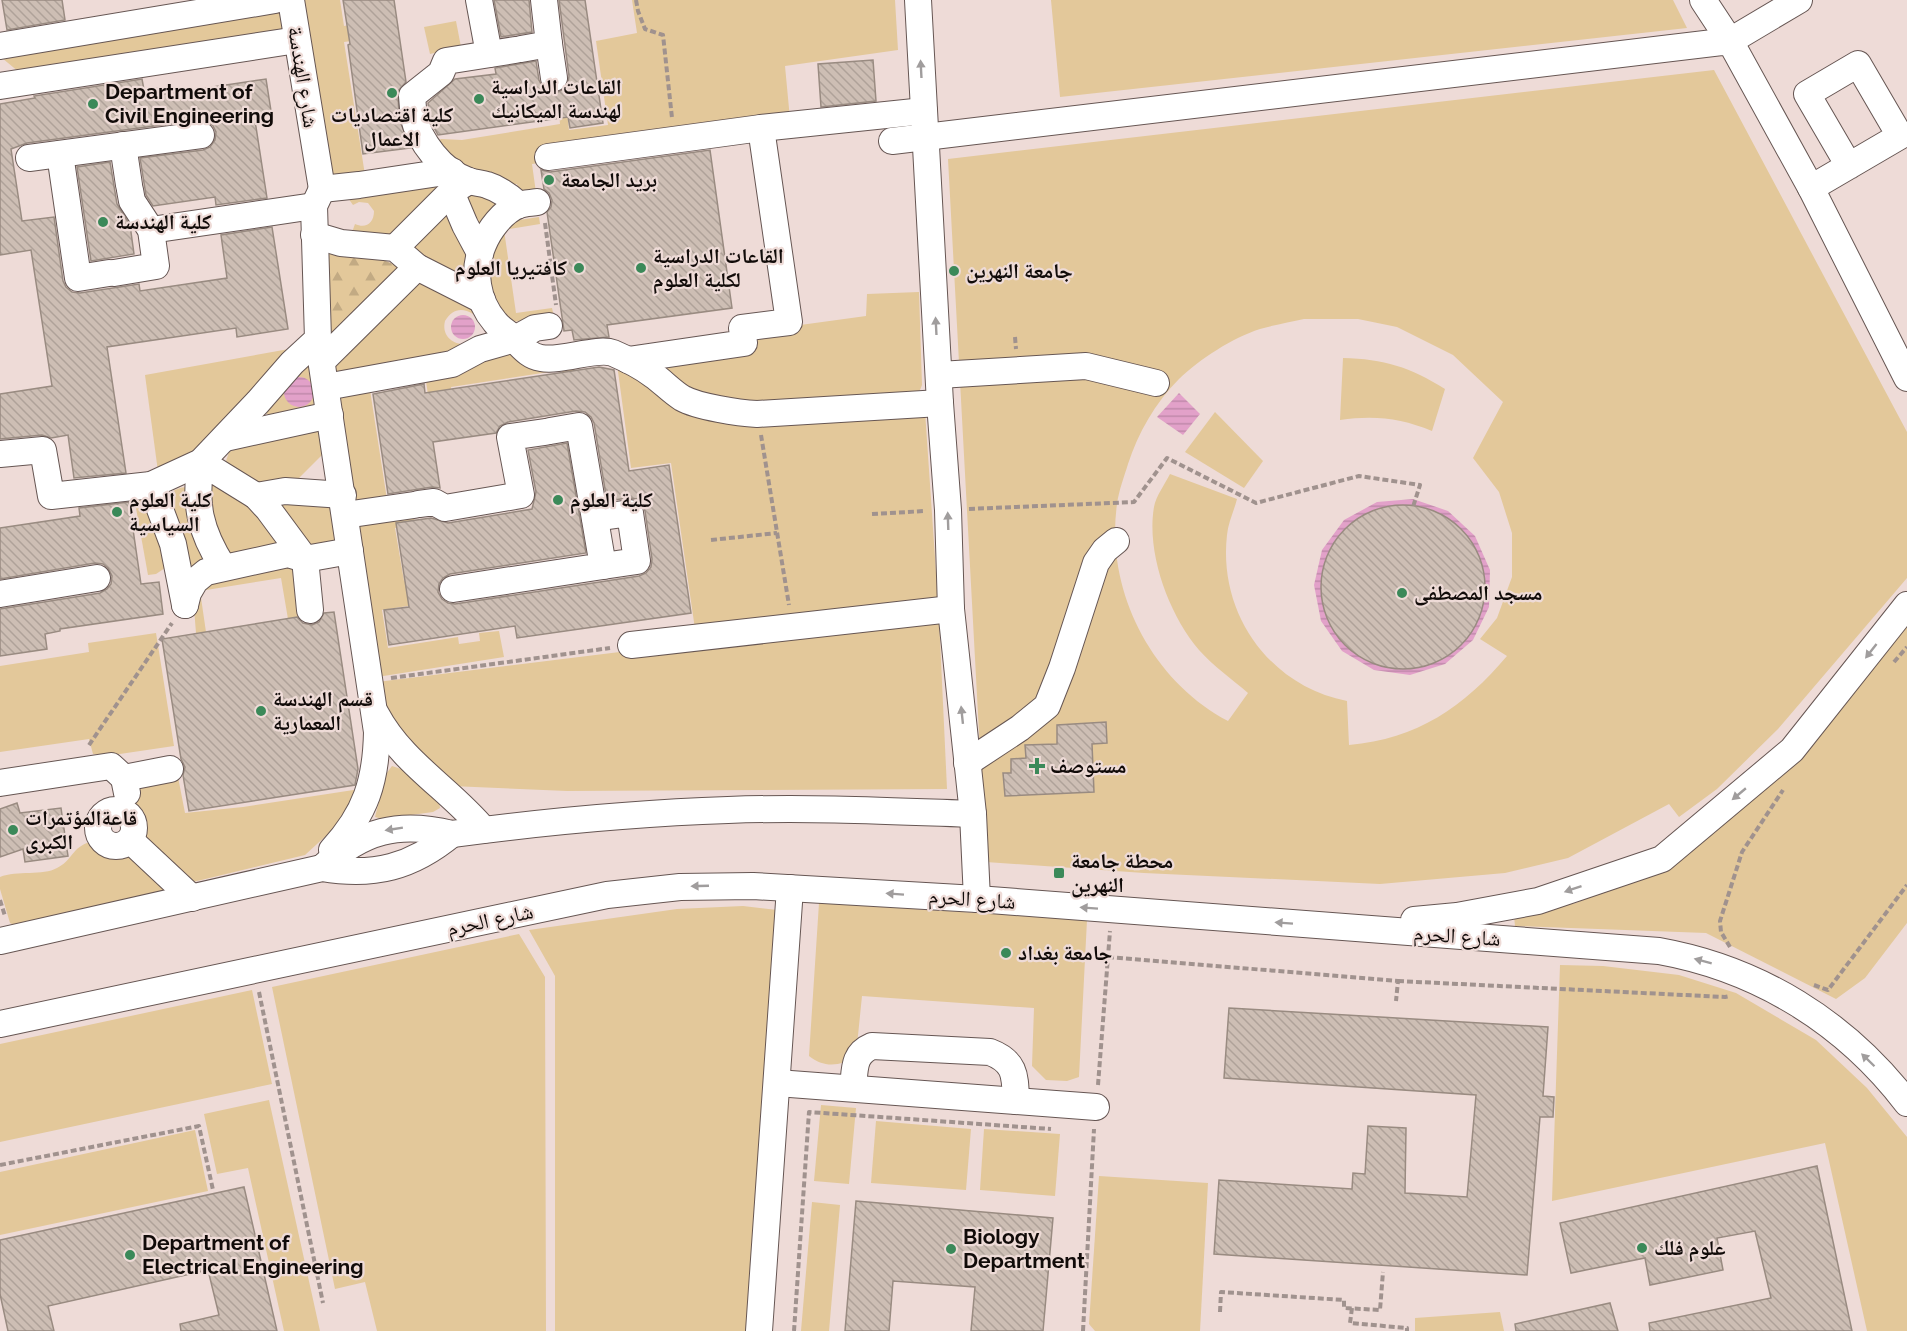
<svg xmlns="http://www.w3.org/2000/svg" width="1907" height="1331" font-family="Raleway,'Noto Naskh Arabic',sans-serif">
<defs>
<pattern id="forest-firs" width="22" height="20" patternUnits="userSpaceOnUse" patternTransform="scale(1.5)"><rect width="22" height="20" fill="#e3c89a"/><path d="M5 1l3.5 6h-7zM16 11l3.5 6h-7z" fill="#c2aa83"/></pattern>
<pattern id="water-rules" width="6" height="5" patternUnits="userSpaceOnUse" patternTransform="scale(1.5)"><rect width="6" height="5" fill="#e2a1c9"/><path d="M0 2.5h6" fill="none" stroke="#c189ab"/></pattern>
<pattern id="building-back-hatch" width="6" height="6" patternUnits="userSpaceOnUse" patternTransform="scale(1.5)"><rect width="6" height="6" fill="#cdbeb4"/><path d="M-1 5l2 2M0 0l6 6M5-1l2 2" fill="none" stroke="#afa299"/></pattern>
</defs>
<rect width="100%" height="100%" fill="#eedbd7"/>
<g fill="#e3c89a" fill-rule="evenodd">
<polygon points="297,0 340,0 344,26 355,24 358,40 344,42 365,175 325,181"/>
<path d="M632 0H895L898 50 785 66 790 119 712 140 532 164 537 200 521 202 517 184C482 185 457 169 438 141L441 139 462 140 560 124 559 113H567L569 130 608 125 596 41 637 33Z"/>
<polygon points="1051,0 1673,0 1687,28 1060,97"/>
<polygon points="283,12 286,35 25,77 2,58"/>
<polygon points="456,21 461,47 430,54 424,27"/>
<path d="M1714 70 1907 432V578L1778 729 1717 789 1679 817 1669 804 1568 858 1505 873 1380 884 1144 873 986 862 948 159ZM1304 319H1358L1397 327 1453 355 1503 402 1473 458 1499 492 1512 533V577L1497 618 1480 639 1507 656C1464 707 1417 739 1349 745L1347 701C1269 686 1218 613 1227 535 1228 523 1234 511 1237 499L1170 474C1165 484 1156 496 1154 507 1146 553 1169 615 1199 650 1213 666 1232 679 1248 693L1228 721C1151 680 1105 590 1117 504 1119 490 1124 477 1128 464 1138 433 1155 403 1179 379 1200 359 1232 338 1260 329 1274 325 1290 322 1304 319Z"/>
<path d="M452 174 402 238 351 235 355 224C366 229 374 223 374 211L368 203 359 202 353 205 348 198Z"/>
<polygon points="470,184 496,202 497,212 479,236 462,189"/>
<polygon points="442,203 467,248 473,275 458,281 415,248 412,243"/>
<path d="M517 212 519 220 539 217 540 224 504 230 516 313 552 308 554 317 512 322C481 290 482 241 517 212Z"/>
<path d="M433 280 477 308 473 314C462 307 452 309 445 321 442 333 449 342 461 344L464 352 334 376V366L399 294 419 283Z"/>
<polygon points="919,292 922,385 920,390 911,395 735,408 662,379 665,360 750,332 866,316 867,294"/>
<polygon points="289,349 241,414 159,479 145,375"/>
<polygon points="506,352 574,363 576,380 564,382 562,370 451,387 452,399 429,402 426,381 370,390 388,506 403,509 405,519 414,518 415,525 395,528 404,581 422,578 420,604 382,610 388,648 458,637 459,644 480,641 479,633 499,631 504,657 377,677 332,390"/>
<polygon points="309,356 317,401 306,411 271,416 267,414 265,410"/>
<path d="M1343 358C1384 359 1410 367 1445 389L1432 431C1401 418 1374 415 1340 420Z"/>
<polygon points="617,364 719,417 925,411 938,602 695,629 671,463 631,468"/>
<polygon points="1215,412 1263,461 1244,488 1185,452"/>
<polygon points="306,427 319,430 322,455 295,482 255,483 225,464 229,452 246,444"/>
<polygon points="208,478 264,513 279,544 233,558 217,550"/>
<path d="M187 487 213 559 186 576 167 499C170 491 179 487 187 487Z"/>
<polygon points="147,493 158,525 165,568 156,574 148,575 134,497"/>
<polygon points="279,499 333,500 338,539 330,543 312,547 280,517"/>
<path d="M289 562C300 576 306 600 299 617L288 619 281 578 200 591 206 632 196 633 193 596 199 584Z"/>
<polygon points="939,618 947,789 567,791 451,786 394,729 377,682 774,633"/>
<polygon points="1907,627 1907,923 1865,978 1836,999 1706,933 1515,926 1514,916 1576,903 1675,860 1786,767"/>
<polygon points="156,633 174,746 113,755 93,754 89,739 0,752 0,666 89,652 88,643"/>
<polygon points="392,766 401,769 439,800 440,808 433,812 382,819 375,817 386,774"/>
<polygon points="178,777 185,813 243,807 360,789 352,812 305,855 193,882 140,844 132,785"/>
<path d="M90 842 99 843 107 848 118 849 137 860 169 890 14 925 10 923 0 889V877C17 870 43 876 57 868 72 861 72 847 90 842Z"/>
<path d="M819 903 1087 920 1079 1077 1067 1081 1046 1080 1032 1066 1034 1008 862 996 856 1055C841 1067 824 1068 809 1056Z"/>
<polygon points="743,906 786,911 754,1331 555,1331 555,976 529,930 677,909"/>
<polygon points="519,934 545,977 546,1331 377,1331 365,1282 335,1289 272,987"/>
<polygon points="1560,965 1603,966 1679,975 1736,993 1816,1040 1867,1088 1907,1137 1907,1331 1867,1331 1825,1143 1552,1201"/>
<polygon points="252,990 272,1084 0,1142 0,1044"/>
<polygon points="269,1100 320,1331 284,1331 248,1168 217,1174 204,1114"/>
<polygon points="821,1105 856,1108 849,1184 814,1181"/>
<polygon points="876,1121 971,1129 966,1190 871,1183"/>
<polygon points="984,1129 1060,1134 1055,1196 980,1190"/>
<polygon points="195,1130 208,1191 0,1235 0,1172"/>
<polygon points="1099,1176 1208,1183 1200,1331 1095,1331 1089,1324"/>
<polygon points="812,1202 840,1205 829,1331 801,1331"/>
<polygon points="1500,1312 1504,1331 1415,1331 1415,1318"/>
</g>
<path fill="url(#forest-firs)" d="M323 252C348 254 374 254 397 266L399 270 332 340 320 326Z"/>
<g fill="url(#water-rules)" fill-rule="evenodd">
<circle cx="463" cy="327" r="12"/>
<circle cx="299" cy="392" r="15"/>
<polygon points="1179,393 1200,414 1183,435 1157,417"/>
<path d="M1413 499 1448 511 1475 536 1490 570 1489 607 1473 640 1445 664 1410 675 1374 670 1342 651 1321 621 1314 585 1322 550 1344 520 1377 502ZM1410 525C1418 528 1429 530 1436 535 1473 561 1474 619 1433 641 1411 653 1379 649 1360 632 1355 628 1350 619 1347 614 1328 582 1351 540 1383 528 1391 525 1402 526 1410 525Z"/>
</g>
<g fill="url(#building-back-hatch)" stroke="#998b81" stroke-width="1.5">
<polygon points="2,0 62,0 65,20 7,30"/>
<polygon points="343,0 394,0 406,82 398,91 399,119 411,148 363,154 348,45 350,44"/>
<polygon points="494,0 529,0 532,32 501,37"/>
<polygon points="559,0 585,0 603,123 570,128 568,117 438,135 430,120 428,103 455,79 496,74 495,68 536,61 539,80 543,88 549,92 556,93 564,89 568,83 569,76"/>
<polygon points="873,60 876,101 821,107 818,64"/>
<polygon points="142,79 144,90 158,88 159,95 266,79 271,111 254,114 267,198 216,205 215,197 153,206 146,195 140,158 203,150 210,147 215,140 216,132 213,126 207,121 199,120 27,143 11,149 22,221 54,217 63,281 66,287 72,292 80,293 139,284 140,291 227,278 221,235 272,227 288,329 237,337 236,328 107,347 126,473 74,478 68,435 51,438 42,435 0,439 0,394 52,386 31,250 0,255 0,104 35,98 34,96"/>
<polygon points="710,150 732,308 607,325 609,337 574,340 572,330 564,331 547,212 551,207 552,200 549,193 544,189 541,170 550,172"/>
<polygon points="110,162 117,204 130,225 134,254 91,261 77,167"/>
<polygon points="599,367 614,370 629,471 669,465 691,613 517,638 515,626 389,645 384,610 409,607 396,523 431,518 448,523 532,509 536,492 528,450 567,443 586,553 450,574 443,578 439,584 438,592 442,599 448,603 455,604 639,576 646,573 651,567 652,559 645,511 642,504 638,499 628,498 607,501 594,423 591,417 585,412 576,411 508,422 500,426 496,433 433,442 440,488 432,487 388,494 373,394 424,384 425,393"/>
<polygon points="129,502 141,584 159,582 163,614 60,629 60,631 45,634 47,649 0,656 0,609 100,593 107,589 111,584 112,576 108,568 103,564 95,563 0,579 0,528 80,516 79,508"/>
<circle cx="1403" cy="587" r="82"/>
<polygon points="334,612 358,769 355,785 189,811 183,775 185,767 181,759 162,639 297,617 303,623 312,625 319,622 324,613"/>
<polygon points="1106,722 1107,743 1092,744 1094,792 1005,796 1003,773 1011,773 1011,759 1026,758 1025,745 1057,744 1057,725"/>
<polygon points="17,803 20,813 61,808 68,856 25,862 23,849 0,857 0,809"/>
<polygon points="1229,1008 1548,1027 1543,1096 1554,1097 1553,1117 1540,1117 1527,1275 1214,1254 1219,1180 1352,1189 1353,1173 1365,1174 1368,1126 1406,1128 1405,1193 1467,1197 1476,1095 1224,1078"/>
<polygon points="1817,1166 1852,1331 1650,1331 1649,1323 1771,1298 1755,1231 1717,1238 1723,1270 1650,1285 1645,1258 1571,1273 1560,1223"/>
<polygon points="244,1187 277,1331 181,1331 180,1324 219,1315 208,1270 48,1306 54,1331 8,1331 0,1294 0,1240"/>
<polygon points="856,1201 1053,1218 1043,1331 971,1331 975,1287 893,1281 889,1331 845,1331"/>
<polygon points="1610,1303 1618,1331 1516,1331 1515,1324"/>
</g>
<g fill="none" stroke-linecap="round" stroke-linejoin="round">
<defs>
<g id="minor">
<polyline points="291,0 322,189"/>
<polyline points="479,0 489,54"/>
<polyline points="918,0 940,403 948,510 951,609 973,814 977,899"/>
<polyline points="1703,0 1730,41 1799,0"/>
<polyline points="549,44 554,78"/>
<polyline points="0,46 275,0"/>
<polyline points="521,49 549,44 544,0"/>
<polyline points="0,86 297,40"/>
<polyline points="413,108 412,96 441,73 446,61 515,50"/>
<path d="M413 115C419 141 442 172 469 181 475 183 481 183 487 185 500 189 509 196 519 205"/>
<polyline points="892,141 1730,41 1811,188 1907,378"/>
<polyline points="123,145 129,185"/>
<polyline points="60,154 78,278 109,273"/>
<polyline points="548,157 761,128 924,111"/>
<polyline points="29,158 201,135"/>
<polyline points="1811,188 1900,136 1858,64 1807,94 1849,166"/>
<polyline points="322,189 359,185 452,171"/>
<polyline points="451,192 465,225 480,253"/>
<path d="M537 202C532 203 524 203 519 205 503 211 489 230 483 245 472 271 477 301 495 322 501 330 509 333 515 340 523 348 529 356 541 358 561 362 597 347 613 353 627 359 641 366 653 375 663 382 671 391 682 398 698 407 739 413 757 414L940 403"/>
<polyline points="151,230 314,206"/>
<polyline points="314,235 341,243 395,248 417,267 482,300"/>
<polyline points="395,248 451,192 469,181"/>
<polyline points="114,273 156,266 151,230 132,201 130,190"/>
<path d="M318 339 377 732C376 781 366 813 332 850"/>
<polyline points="628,360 744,343 742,328 789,322 761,128"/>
<polyline points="322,361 417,267"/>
<polyline points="939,375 1086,366 1156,383"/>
<polyline points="326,387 452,364 480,349 515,339 535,328 549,326"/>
<polyline points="225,438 330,415"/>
<polyline points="0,454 43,450 51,496 151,485 201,462 258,402 292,363 318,339 314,206 322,189"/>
<polyline points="151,485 173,544 185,605"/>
<polyline points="256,496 285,491 343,495"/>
<polyline points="419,504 434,502 445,508 521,495 510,437 545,432"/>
<polyline points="345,515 414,505"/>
<polyline points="595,518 630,513 637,561 603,566"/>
<path d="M223 567C200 531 194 504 201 462L256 496 268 509 305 559 310 610"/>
<polyline points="453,589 603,566 579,426 550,431"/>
<polyline points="0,594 97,578"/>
<polyline points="185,605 188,593 195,581 206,572 288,554 305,559 350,551"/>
<polyline points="631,645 951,609"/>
<path d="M376 714C402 763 450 789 484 830"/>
<polyline points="967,763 1020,728 1047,706 1062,668 1096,563 1105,550 1116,541"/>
<polyline points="0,783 111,766 124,778"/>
<polyline points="127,793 124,778 170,769"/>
<circle cx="116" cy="828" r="18"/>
<polyline points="130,840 192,898"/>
<path d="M322 868C362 830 399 821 452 834 543 822 636 813 728 810 810 807 891 811 973 814"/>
<polyline points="1414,920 1457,916 1538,901 1662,859 1792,750 1907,605"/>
<path d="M0 941 322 868C374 877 412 867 452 834"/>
<path d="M0 1024 607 895 680 887 753 886 977 899 1659 951C1759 969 1845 1022 1907 1103"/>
<polyline points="777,1083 1096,1107"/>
<path d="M853 1088C855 1069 853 1054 872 1046L990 1052C1016 1062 1015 1076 1016 1101"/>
<polyline points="759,1331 790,888"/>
</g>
</defs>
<use href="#minor" stroke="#665653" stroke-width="28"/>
<g stroke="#a0928e" stroke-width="4" stroke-dasharray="6 3" stroke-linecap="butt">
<polyline points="636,0 638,11 645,29 663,35 672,118"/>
<polyline points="545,223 556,305"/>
<polyline points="1015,337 1016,349"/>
<polyline points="761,435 789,605"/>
<polyline points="969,509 1134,502 1167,458 1256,503 1359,476 1420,485 1413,507"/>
<polyline points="872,514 925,511"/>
<polyline points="711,540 777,533"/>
<polyline points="1894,662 1907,647"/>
<polyline points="391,678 610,648"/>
<polyline points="89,745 172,623"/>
<polyline points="0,900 5,916"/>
<polyline points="1730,947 1721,932 1720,921 1742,852 1783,790"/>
<polyline points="1108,957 1398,981 1396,1001"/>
<polyline points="1398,981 1725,997 1730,996"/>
<polyline points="1814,985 1828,990 1907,885"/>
<polyline points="259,992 323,1303"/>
<polyline points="1098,1085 1110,931"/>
<polyline points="0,1165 199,1126 213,1190"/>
<polyline points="1352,1308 1350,1323 1407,1328 1407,1331"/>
<polyline points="1220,1312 1221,1292 1344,1300 1344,1308 1380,1310 1383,1272"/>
<polyline points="794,1331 809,1112 1051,1129"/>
<polyline points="1083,1331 1094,1129"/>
</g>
<use href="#minor" stroke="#fff" stroke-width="26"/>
</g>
<defs><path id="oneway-solid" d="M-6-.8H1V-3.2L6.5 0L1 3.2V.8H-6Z" transform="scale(1.5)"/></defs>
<g fill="#a09d9d">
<use href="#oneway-solid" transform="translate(921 69) rotate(-93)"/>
<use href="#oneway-solid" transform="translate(936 326) rotate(-93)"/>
<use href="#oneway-solid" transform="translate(948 521) rotate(-92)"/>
<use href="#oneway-solid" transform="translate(1871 651) rotate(128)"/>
<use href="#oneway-solid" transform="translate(962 715) rotate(-96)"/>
<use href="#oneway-solid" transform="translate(1739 794) rotate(140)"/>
<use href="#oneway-solid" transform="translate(394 829) rotate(171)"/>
<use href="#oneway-solid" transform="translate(700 886) rotate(178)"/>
<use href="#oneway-solid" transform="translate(1573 889) rotate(161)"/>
<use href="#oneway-solid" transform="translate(895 894) rotate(-176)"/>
<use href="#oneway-solid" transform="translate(1089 908) rotate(-176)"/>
<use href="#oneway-solid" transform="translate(1284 923) rotate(-176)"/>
<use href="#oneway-solid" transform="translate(1703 961) rotate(-165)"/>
<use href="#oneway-solid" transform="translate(1868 1060) rotate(-136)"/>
</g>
<g fill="#3b8959" stroke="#eedbd7" stroke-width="2">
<circle cx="392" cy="93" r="6"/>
<circle cx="479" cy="99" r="6"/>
<circle cx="93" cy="104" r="6"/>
<circle cx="549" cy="180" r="6"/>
<circle cx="103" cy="222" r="6"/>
<circle cx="579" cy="268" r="6"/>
<circle cx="641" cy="268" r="6"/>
<circle cx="954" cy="271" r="6"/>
<circle cx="558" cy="500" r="6"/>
<circle cx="117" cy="512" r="6"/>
<circle cx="1402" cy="593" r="6"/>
<circle cx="261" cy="711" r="6"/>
<path d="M1034 757h6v6h6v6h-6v6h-6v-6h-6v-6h6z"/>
<circle cx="13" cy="830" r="6"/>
<rect x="1053" y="867" width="12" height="12" rx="3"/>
<circle cx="1006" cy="953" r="6"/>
<circle cx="1642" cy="1248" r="6"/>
<circle cx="951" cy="1249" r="6"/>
<circle cx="130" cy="1255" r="6"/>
</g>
<g text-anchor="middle" stroke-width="4.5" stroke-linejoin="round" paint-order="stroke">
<g font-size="21" fill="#110b09" stroke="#eedbd7">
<text transform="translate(303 77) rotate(81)" y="7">شارع الهندسة</text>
<text transform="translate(972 899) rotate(4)" y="7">شارع الحرم</text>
<text transform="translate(490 920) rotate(-12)" y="7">شارع الحرم</text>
<text transform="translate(1457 936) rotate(4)" y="7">شارع الحرم</text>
</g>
<g font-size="21" font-weight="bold" fill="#110b09" stroke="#eedbd7" text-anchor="start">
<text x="491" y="94">القاعات الدراسية<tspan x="491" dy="24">لهندسة الميكانيك</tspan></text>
<text x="105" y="99">Department of<tspan x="105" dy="24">Civil Engineering</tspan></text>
<text x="392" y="122" text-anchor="middle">كلية اقتصاديات<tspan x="392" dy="24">الاعمال</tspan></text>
<text x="561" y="187">بريد الجامعة</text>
<text x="115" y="229">كلية الهندسة</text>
<text x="653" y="263">القاعات الدراسية<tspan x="653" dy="24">لكلية العلوم</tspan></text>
<text x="567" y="275" text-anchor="end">كافتيريا العلوم</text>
<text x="966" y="278">جامعة النهرين</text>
<text x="129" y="507">كلية العلوم<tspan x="129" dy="24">السياسية</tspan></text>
<text x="570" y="507">كلية العلوم</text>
<text x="1414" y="600">مسجد المصطفى</text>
<text x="273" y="706">قسم الهندسة<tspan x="273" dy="24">المعمارية</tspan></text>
<text x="1050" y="773">مستوصف</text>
<text x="25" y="825">قاعةالمؤتمرات<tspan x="25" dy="24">الكبرى</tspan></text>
<text x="1071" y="868">محطة جامعة<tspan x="1071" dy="24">النهرين</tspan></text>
<text x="1018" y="960">جامعة بغداد</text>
<text x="963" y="1244">Biology<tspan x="963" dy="24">Department</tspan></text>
<text x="142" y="1250">Department of<tspan x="142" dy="24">Electrical Engineering</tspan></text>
<text x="1654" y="1255">علوم فلك</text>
</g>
</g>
</svg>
